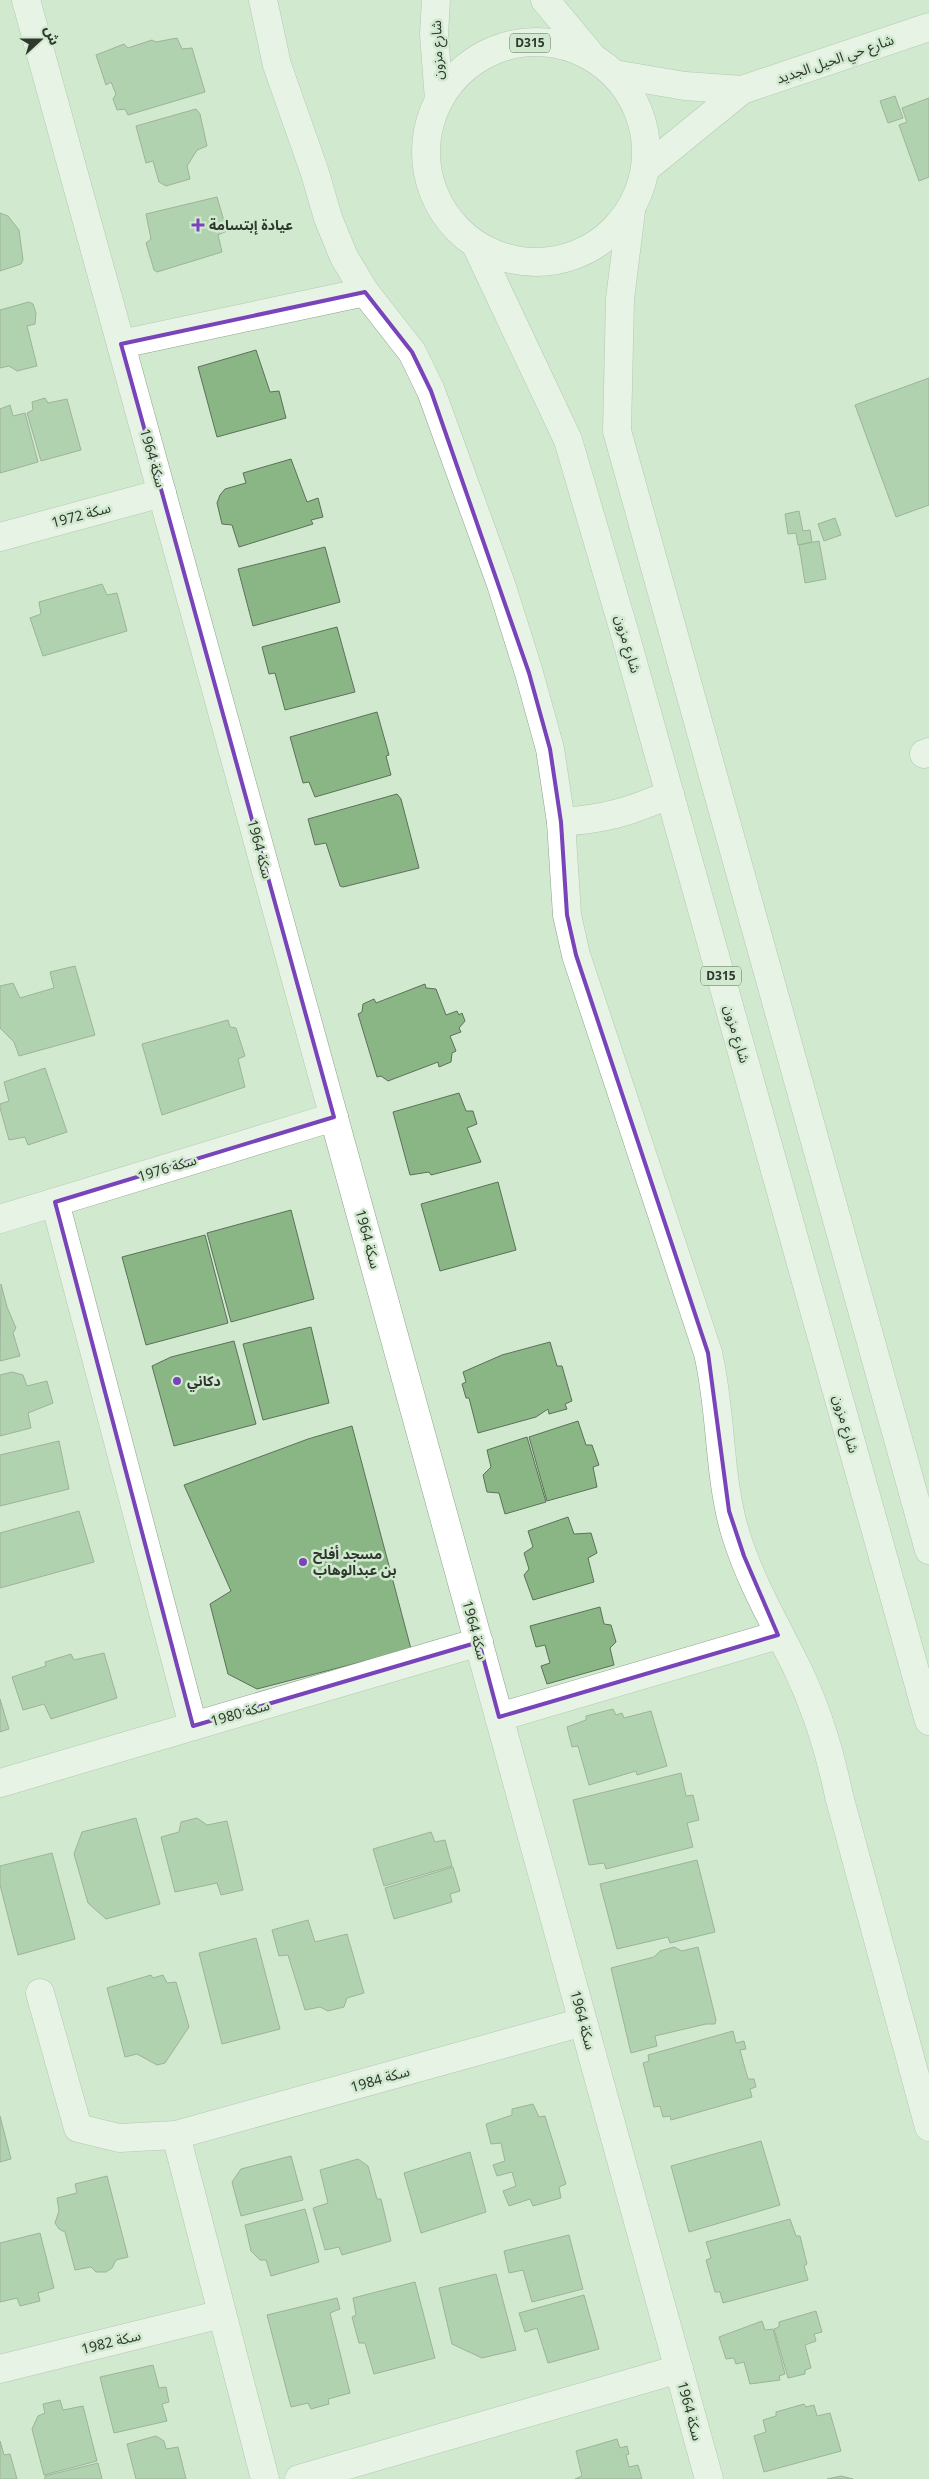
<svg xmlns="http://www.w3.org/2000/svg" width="929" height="2479" font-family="'Noto Sans','Noto Sans Arabic',sans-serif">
<rect width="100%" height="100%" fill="#d1e9cf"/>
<g fill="#8ab686" stroke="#5c715a">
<polygon points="177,38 182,49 192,48 205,92 128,115 125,109 117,110 113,99 116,94 111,82 106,85 96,55 124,44 128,48 152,40 156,42"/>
<polygon points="895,96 903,118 888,123 880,101"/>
<polygon points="929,98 929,177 919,181 899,125 907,122 902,108"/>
<polygon points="196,109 200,114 207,146 197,150 187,166 190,179 166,186 159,182 153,161 146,163 136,126"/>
<polygon points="217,197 227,231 218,235 222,252 157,272 154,270 146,243 151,239 146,214"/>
<polygon points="0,213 8,216 19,230 23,260 21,264 0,271"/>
<polygon points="29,302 33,304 36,313 35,324 27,326 37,366 17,371 9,366 0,368 0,310"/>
<polygon points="256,350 270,392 279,391 286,418 217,437 198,367"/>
<polygon points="929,378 929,505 896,517 855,405"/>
<polygon points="45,398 48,403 67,399 81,450 41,461 27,413 33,410 32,402"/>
<polygon points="10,405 13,416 25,413 38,462 0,473 0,409"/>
<polygon points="291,459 307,502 318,498 323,517 311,520 313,524 239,547 232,525 222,524 217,503 220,495 225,489 246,483 243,473"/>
<polygon points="799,511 803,531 810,530 812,542 798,545 796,533 788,534 785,514"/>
<polygon points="835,518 841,535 824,541 818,524"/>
<polygon points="819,541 826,579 805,583 799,545"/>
<polygon points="325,547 340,602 253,626 238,569"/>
<polygon points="102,584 107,595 117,593 127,631 43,656 30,618 41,614 39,602"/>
<polygon points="337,627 355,692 285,710 275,673 269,674 262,647"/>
<polygon points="377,712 389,755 386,756 391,775 315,797 309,782 303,783 290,737"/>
<polygon points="397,794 401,799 419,868 343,887 340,886 326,843 315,845 308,819"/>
<polygon points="75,966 95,1035 19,1056 14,1042 0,1028 0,986 13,983 20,998 54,988 50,972"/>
<polygon points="425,984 426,988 436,989 446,1015 457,1011 459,1015 462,1013 465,1021 459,1028 461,1032 450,1036 456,1051 452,1053 451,1062 439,1067 438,1062 388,1081 381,1076 377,1077 358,1014 362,1012 363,1004 374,999 376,1003"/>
<polygon points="228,1020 230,1027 236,1028 245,1056 238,1059 245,1087 162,1115 142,1044"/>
<polygon points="45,1068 67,1132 28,1145 25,1137 9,1140 0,1108 0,1104 9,1101 4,1082"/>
<polygon points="459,1093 466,1111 473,1111 477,1124 467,1128 481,1162 431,1175 429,1172 410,1175 393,1112"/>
<polygon points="498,1182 516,1250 440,1271 421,1204"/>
<polygon points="291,1210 314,1299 231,1322 207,1233"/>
<polygon points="205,1235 228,1323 146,1345 122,1257"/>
<polygon points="1,1284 7,1307 16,1328 13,1333 20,1356 0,1361"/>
<polygon points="311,1327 329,1403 263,1420 243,1344"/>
<polygon points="234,1341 256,1424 174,1446 152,1366 171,1357"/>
<polygon points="550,1342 557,1366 562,1366 572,1401 565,1404 567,1409 549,1414 548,1409 536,1417 478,1433 469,1398 466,1398 462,1384 466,1382 463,1372 502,1355"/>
<polygon points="12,1372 23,1375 27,1386 47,1381 53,1403 28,1413 31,1428 0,1436 0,1375"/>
<polygon points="578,1421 586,1445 592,1445 599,1465 593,1467 597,1487 547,1501 529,1437"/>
<polygon points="352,1426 411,1649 257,1689 228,1674 210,1604 231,1591 184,1485 308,1439"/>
<polygon points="527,1437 546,1502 505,1514 499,1493 487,1492 483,1475 491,1467 487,1450"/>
<polygon points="59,1441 69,1489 0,1506 0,1455"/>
<polygon points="79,1511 94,1562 0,1588 0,1533"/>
<polygon points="568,1517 574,1534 591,1533 597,1553 588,1558 594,1582 533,1600 524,1575 529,1569 524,1553 533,1547 528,1531"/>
<polygon points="600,1607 604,1624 611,1625 616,1642 610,1648 614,1665 547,1684 541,1666 550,1663 545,1645 536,1647 530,1626"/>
<polygon points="104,1653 117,1698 51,1719 44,1704 23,1710 12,1677 46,1666 45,1662 71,1654 74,1660"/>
<polygon points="0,1699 9,1729 0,1732"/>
<polygon points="613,1709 616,1715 622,1713 624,1718 651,1711 667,1766 637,1775 636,1771 589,1785 578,1746 572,1747 567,1727 586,1720 586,1716"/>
<polygon points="681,1773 686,1796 693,1795 699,1820 687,1823 693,1847 606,1869 604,1863 589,1865 573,1800"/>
<polygon points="136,1818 160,1904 106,1919 88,1903 74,1854 82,1832"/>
<polygon points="197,1818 207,1825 227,1821 243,1890 221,1895 217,1883 175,1892 161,1837 179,1832 181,1822"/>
<polygon points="431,1832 435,1842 445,1840 452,1866 384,1886 373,1849"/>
<polygon points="52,1853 75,1939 18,1955 0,1885 0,1866"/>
<polygon points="697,1860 715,1932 670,1943 668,1937 617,1949 600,1884"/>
<polygon points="453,1867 460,1891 450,1894 452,1902 394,1919 385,1888"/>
<polygon points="308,1920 315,1942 347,1934 364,1993 347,1998 344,2007 328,2011 320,2007 305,2010 288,1955 279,1956 272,1930"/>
<polygon points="256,1938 280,2029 222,2044 199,1953"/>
<polygon points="674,1947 682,1951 698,1947 716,2020 715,2024 706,2024 655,2036 657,2046 631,2053 611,1968 654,1957 660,1951"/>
<polygon points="151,1975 153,1978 163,1975 167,1983 176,1982 189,2027 165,2063 157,2065 137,2054 125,2057 107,1988"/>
<polygon points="733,2031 736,2043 744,2041 746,2049 740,2050 748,2079 754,2079 756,2087 750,2089 752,2097 671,2120 670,2116 663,2117 660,2106 654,2107 643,2063 649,2061 648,2055"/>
<polygon points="533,2104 539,2117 545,2116 566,2184 559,2187 561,2198 533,2206 530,2199 509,2206 503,2191 516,2186 512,2172 497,2176 493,2165 505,2161 501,2143 491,2144 486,2124 512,2115 512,2109"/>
<polygon points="0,2116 11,2159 0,2162"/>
<polygon points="761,2141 780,2205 689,2232 671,2166"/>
<polygon points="470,2152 486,2212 421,2233 404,2173"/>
<polygon points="291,2156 303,2200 241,2216 232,2182 241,2169"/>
<polygon points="358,2159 368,2166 377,2199 381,2199 391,2241 342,2255 339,2247 325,2250 313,2208 328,2203 320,2170"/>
<polygon points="107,2176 128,2257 116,2260 112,2268 106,2272 96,2272 91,2267 75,2270 65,2232 59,2229 55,2223 59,2211 57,2198 77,2193 75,2184"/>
<polygon points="305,2209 319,2262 271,2276 266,2260 260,2260 251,2251 245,2225"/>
<polygon points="790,2219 796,2236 800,2236 807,2264 804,2266 808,2280 723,2303 720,2292 715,2292 706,2260 711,2258 706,2242"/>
<polygon points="40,2233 54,2288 38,2293 40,2301 20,2306 17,2298 0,2302 0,2243"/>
<polygon points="569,2235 583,2289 532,2302 523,2270 509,2273 504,2251"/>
<polygon points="496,2274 516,2350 482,2358 452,2344 439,2288"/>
<polygon points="415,2282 435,2358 374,2374 365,2343 359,2343 352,2317 356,2315 353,2298"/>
<polygon points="584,2295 599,2349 548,2363 537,2328 525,2332 519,2313"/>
<polygon points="337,2298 340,2309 330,2313 350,2393 328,2399 329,2404 311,2409 308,2403 291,2407 267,2315"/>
<polygon points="816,2311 822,2332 814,2334 816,2341 805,2345 811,2368 805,2370 805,2374 788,2378 774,2329 779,2327 779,2322"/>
<polygon points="762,2321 765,2330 773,2329 785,2374 779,2376 780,2380 750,2384 744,2362 736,2364 734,2358 726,2359 719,2337"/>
<polygon points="153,2365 159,2388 166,2387 169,2402 162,2404 167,2421 114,2433 100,2377"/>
<polygon points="60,2400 63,2410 83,2406 97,2461 44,2475 32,2429 38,2416 45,2413 43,2404"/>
<polygon points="804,2404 806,2407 814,2405 817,2416 830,2413 841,2451 764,2472 754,2436 766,2432 763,2420 776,2416 776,2412"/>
<polygon points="156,2436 164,2441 166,2449 178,2447 186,2479 136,2479 127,2444"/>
<polygon points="617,2439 620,2448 627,2446 629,2454 626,2455 629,2467 638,2465 642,2479 575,2479 582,2476 576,2451"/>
<polygon points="0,2441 4,2455 10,2454 17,2479 0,2479"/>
<polygon points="98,2463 102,2479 45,2479 45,2476"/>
<polygon points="841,2476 853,2479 827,2479"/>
</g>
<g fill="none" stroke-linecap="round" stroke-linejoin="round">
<defs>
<g id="minor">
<polyline points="26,0 709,2479"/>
<path d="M263 0 277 65 315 173 328 218 344 257 365 292 412 352 431 391 501 584 529 673 550 749 561 822 567 915 576 955 708 1353C722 1413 718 1474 735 1532 750 1582 776 1625 798 1670 817 1710 830 1752 839 1796L929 2127"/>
<polyline points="121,344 365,292"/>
<polyline points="0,537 162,493"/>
<polyline points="924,754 929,752"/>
<path d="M561 822C604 819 630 812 670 794"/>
<polyline points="55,1202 193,1726"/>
<polyline points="0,1219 334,1117"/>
<polyline points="499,1717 778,1635"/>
<polyline points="0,1783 479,1642"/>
<polyline points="40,1993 78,2128 119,2138 176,2135 583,2022"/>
<polyline points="176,2135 265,2479"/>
<polyline points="0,2369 222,2314"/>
<polyline points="299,2479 679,2369"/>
</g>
<g id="tertiary">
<polyline points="614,74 685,86 742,90"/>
<polyline points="645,169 742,90 929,27"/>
</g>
<g id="primary">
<polyline points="436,0 434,34 439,100"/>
<polyline points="545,0 590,54"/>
<circle cx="536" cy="152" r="110"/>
<polyline points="631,211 620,299 617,431 929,1550"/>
<polyline points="476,245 568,440 625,634 929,1721"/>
</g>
</defs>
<use href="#minor" stroke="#8da38b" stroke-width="29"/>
<use href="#tertiary" stroke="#8da38b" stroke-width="29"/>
<use href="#primary" stroke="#8da38b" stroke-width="29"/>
<use href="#minor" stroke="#fff" stroke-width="28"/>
<use href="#tertiary" stroke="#fff" stroke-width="28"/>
<use href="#primary" stroke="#fff" stroke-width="28"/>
</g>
<path d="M0 0H929V2479H0ZM365 292 412 352 431 391 529 673 550 749 561 822 567 915 576 955 708 1353 729 1511 744 1556 778 1635 499 1717 479 1642 193 1726 55 1202 334 1117 121 344Z" fill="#d1e9cf" fill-opacity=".55" fill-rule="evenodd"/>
<path fill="none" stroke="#7943ba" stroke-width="4" stroke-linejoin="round" d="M365 292 412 352 431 391 529 673 550 749 561 822 567 915 576 955 708 1353 729 1511 744 1556 778 1635 499 1717 479 1642 193 1726 55 1202 334 1117 121 344Z"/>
<g fill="#7943ba" stroke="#d1e9cf" stroke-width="2">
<path d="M195.5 217.5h5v5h5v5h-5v5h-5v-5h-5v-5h5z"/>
<circle cx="177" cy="1381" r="5"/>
<circle cx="303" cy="1562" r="5"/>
</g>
<g text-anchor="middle" stroke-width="5" stroke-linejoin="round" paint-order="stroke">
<g fill="#d1e9cf" stroke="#606d5e" stroke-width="1">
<rect x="510" y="33.5" width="40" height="19" rx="4"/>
<rect x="701" y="966.5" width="40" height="19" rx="4"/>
</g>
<g font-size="12" font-weight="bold" fill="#2f382e">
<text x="530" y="47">D315</text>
<text x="721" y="980">D315</text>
</g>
<g font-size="14" fill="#2f382e" stroke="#d1e9cf">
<text transform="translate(437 50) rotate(-92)" y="5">شارع مزون</text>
<text transform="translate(835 59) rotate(-19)" y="5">شارع حي الحيل الجديد</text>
<text transform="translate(153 458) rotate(74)" y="5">سكة 1964</text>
<text transform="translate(81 515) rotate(-15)" y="5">سكة 1972</text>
<text transform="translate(628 644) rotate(74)" y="5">شارع مزون</text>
<text transform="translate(260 849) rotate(75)" y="5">سكة 1964</text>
<text transform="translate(737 1034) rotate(74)" y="5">شارع مزون</text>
<text transform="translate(167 1168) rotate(-17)" y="5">سكة 1976</text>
<text transform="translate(368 1239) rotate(75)" y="5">سكة 1964</text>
<text transform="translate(846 1424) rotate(74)" y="5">شارع مزون</text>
<text transform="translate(475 1630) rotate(75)" y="5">سكة 1964</text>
<text transform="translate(240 1713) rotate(-16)" y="5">سكة 1980</text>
<text transform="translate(583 2020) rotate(75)" y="5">سكة 1964</text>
<text transform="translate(380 2079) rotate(-16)" y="5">سكة 1984</text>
<text transform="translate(111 2342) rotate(-14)" y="5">سكة 1982</text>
<text transform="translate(690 2411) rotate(75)" y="5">سكة 1964</text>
</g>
<g font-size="14" font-weight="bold" fill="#2f382e" stroke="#d1e9cf" text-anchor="start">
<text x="209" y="230">عيادة إبتسامة</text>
<text x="187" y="1386">دكاني</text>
<text x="313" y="1559">مسجد أفلح<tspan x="313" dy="16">بن عبدالوهاب</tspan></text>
</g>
</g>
<g transform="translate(40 40) rotate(69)" stroke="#d1e9cf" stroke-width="4" paint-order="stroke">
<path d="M0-4L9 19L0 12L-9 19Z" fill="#2f382e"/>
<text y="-8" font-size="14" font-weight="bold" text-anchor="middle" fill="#2f382e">ش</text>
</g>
</svg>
